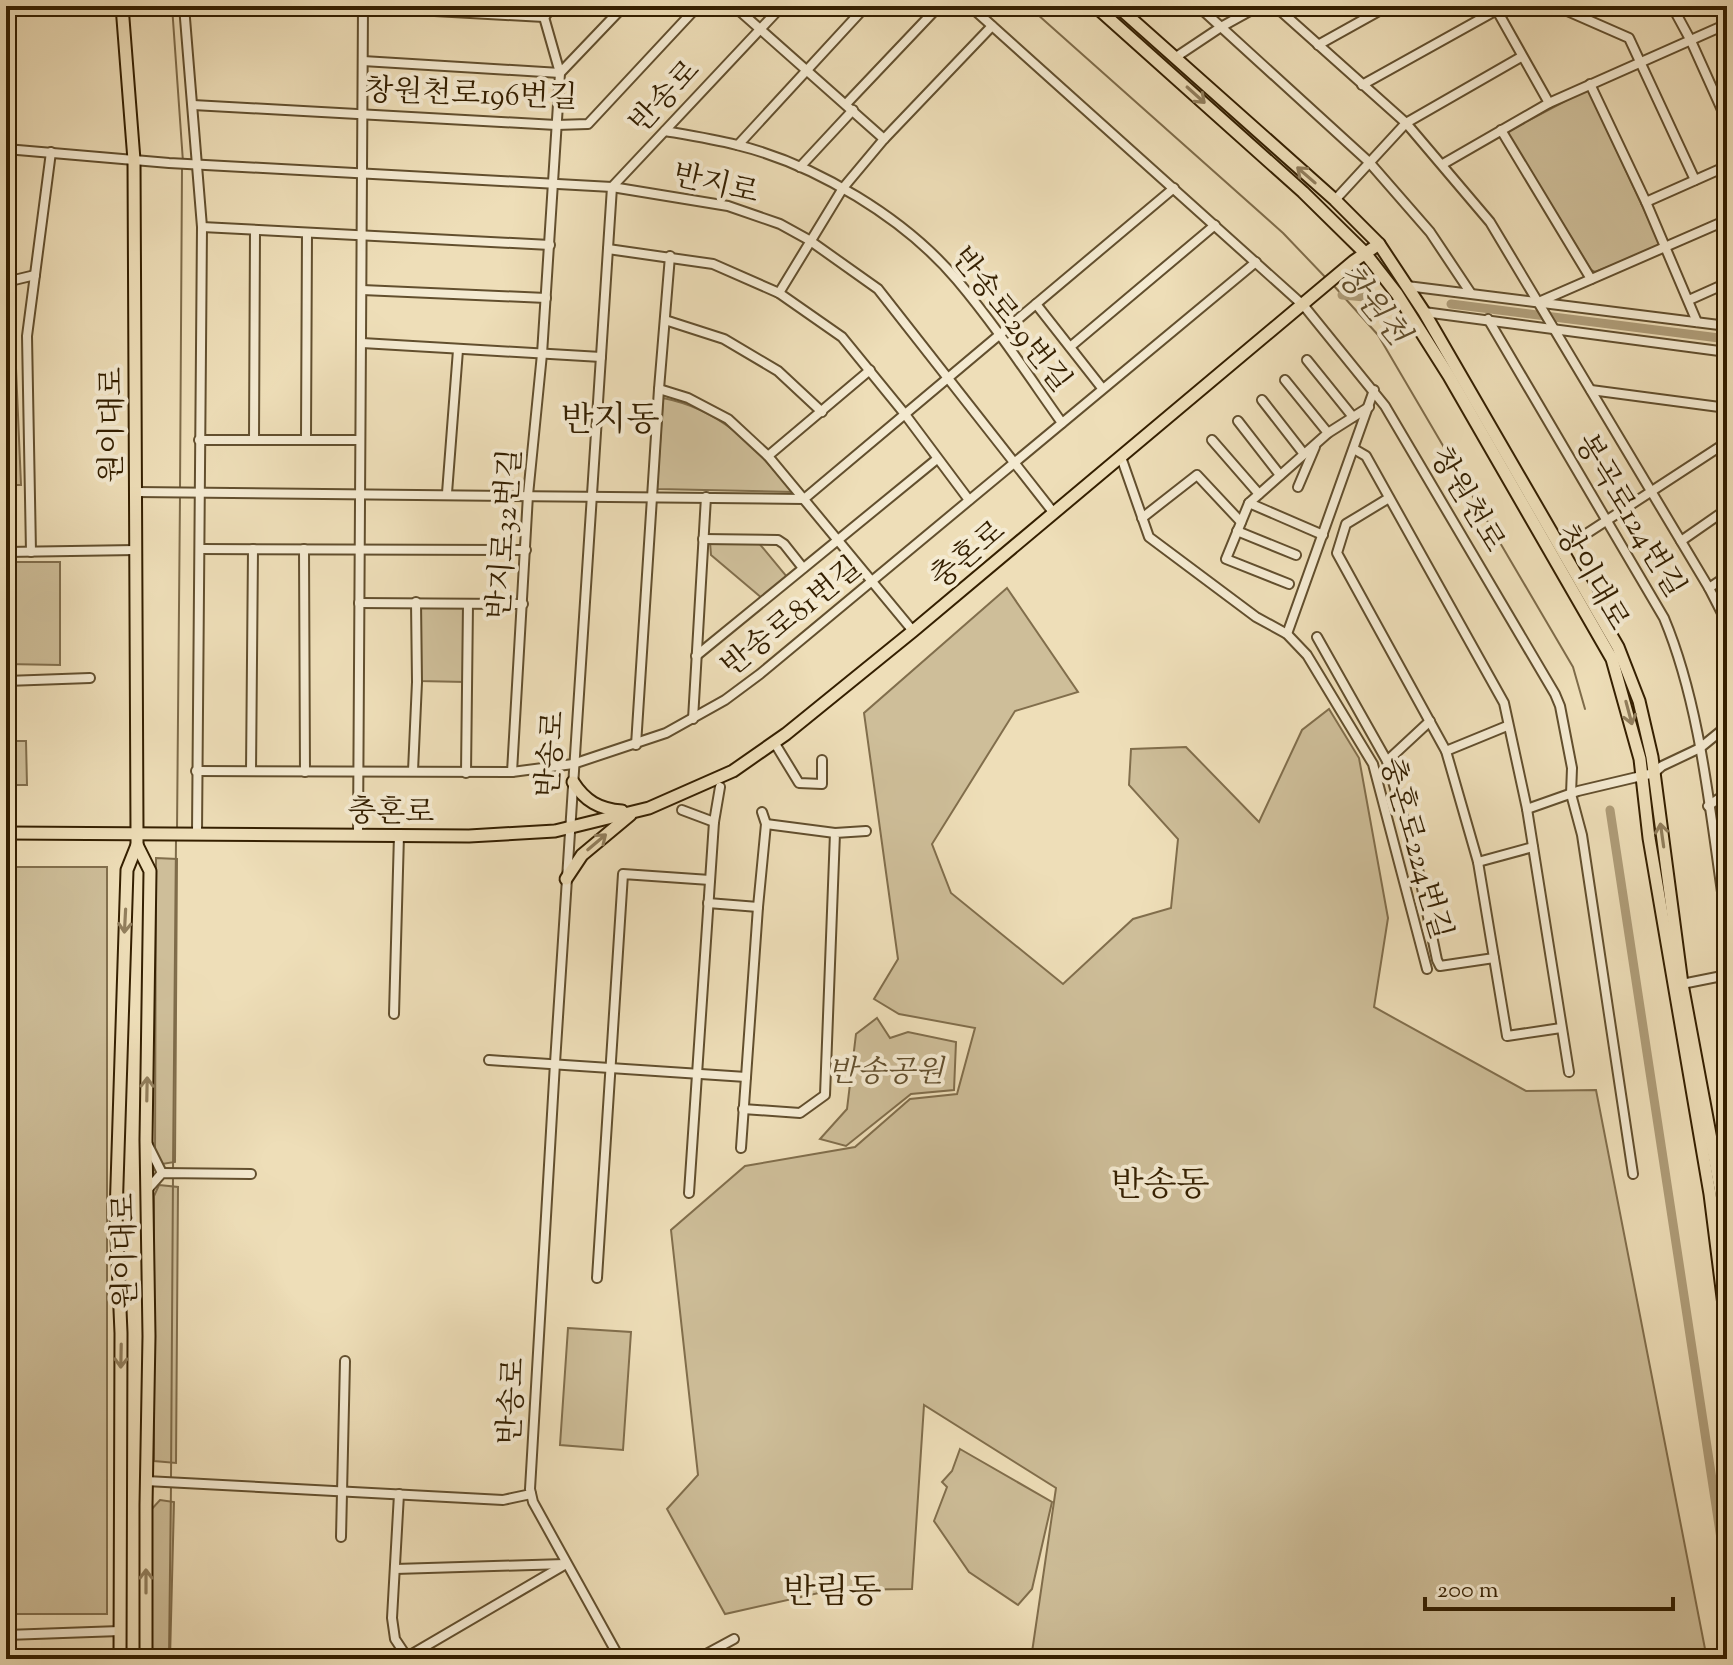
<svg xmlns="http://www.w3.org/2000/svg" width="1733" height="1665" font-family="'Sorts Mill Goudy','Noto Serif KR',serif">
<rect width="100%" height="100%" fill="#eedeb8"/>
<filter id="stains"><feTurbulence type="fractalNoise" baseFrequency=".0025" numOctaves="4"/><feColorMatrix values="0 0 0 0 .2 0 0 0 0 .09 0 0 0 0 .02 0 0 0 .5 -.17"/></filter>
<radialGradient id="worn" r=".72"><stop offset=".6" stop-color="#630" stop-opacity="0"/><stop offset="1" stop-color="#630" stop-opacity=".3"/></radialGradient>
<g fill="#cebe99" stroke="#816e4c" stroke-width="2">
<polygon points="1588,89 1661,246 1595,272 1591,270 1507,132"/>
<polygon points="6,345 15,345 21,485 6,485"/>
<path d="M663 398C724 410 754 447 793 492L657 489Z"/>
<polygon points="710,542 758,542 788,578 763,599 711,555"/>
<polygon points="6,562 60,562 60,665 6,664"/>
<polygon points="1007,588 1078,692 1015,711 932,844 951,893 1063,984 1133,919 1171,908 1178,839 1129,785 1131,749 1186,747 1259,822 1302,730 1329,709 1359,758 1388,918 1374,1007 1526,1091 1596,1090 1707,1659 1031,1659 1056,1488 924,1405 912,1589 832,1590 725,1614 667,1509 698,1475 671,1230 745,1166 855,1147 910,1099 957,1094 975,1028 899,1014 874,999 898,959 864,713"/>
<polygon points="418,606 466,606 465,682 419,681"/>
<polygon points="6,741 26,741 27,785 6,785"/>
<polygon points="156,858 177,859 175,1162 162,1164 155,1158"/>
<rect x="6" y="867" width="101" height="747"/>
<polygon points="877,1018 890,1038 908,1032 956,1042 954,1090 911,1094 846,1146 820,1139 847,1109 856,1034"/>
<polygon points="159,1185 178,1187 176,1463 154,1461 154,1196"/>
<polygon points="568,1328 631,1332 623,1450 560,1445"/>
<polygon points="960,1449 1052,1502 1032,1589 1018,1605 969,1572 934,1521 947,1487 942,1482 952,1471"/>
<polygon points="160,1500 174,1502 170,1659 149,1659 149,1512"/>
</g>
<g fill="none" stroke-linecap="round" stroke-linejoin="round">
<g stroke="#7e6b49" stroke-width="2">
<polyline points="172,6 183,162"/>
<polyline points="1028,6 1283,233 1327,279"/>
<polyline points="1334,286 1378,335 1573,667 1585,709"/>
<polyline points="180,490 182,168"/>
<polyline points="177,830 180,496"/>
<polyline points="173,1170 176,840"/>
<polyline points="171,1478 173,1176"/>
<polyline points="169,1659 171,1484"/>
</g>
<g stroke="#af9d79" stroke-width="9">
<polyline points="1342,295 1365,297"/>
<polyline points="1451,304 1727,339"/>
<polyline points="1610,810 1727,1578"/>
</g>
<defs>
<g id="minor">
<polyline points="184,6 202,227 197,833"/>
<polyline points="734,6 884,139"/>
<polyline points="970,6 1304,306 1385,406 1555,694 1560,706 1572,768 1571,794 1582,835 1633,1174"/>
<polyline points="1198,6 1369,162 1430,232 1470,292"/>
<polyline points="1275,6 1406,123 1490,222 1709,588 1727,623"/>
<polyline points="1556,6 1629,38 1695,180"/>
<polyline points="1672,6 1691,41 1727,121"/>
<polyline points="363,7 544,17 554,6"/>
<polyline points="1495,7 1549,103"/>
<polyline points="1318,45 1388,6"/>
<polyline points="1176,57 1221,27 1259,6"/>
<polyline points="363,61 560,73 624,6"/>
<polyline points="1590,84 1646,202 1697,322"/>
<polyline points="1362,85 1504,6"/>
<polyline points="846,104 939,6"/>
<polyline points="193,105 556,125 588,124 698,6"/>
<polyline points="1501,130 1591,279"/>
<path d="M665 131C688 135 713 139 737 145 815 164 905 218 957 280 995 325 1028 375 1062 423"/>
<polyline points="738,145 866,6"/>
<polyline points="6,149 169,163 612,187 728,206 780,224 809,240 878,289 1053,512"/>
<polyline points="1443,164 1549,103 1727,24"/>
<polyline points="800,167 853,110"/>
<polyline points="1335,200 1406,123 1521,57"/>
<polyline points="1646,202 1727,166"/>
<polyline points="202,227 550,245"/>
<polyline points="608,249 713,264 779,293 842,337 904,413 969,500"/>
<polyline points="6,282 35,275"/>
<polyline points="1407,286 1727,326"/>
<polyline points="362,290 546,298"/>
<polyline points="779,293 843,188 884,139 992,26"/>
<polyline points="1689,300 1727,283"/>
<polyline points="1541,301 1727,220"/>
<polyline points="1036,304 1102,388"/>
<polyline points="1424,312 1727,352"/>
<path d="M1488 319 1664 618C1703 711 1711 826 1727 925"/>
<polyline points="665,320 724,339 778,371 822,412"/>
<polyline points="362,343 601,357"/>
<polyline points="1070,347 1215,225"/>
<polyline points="1307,360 1353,417"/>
<polyline points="1285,380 1328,433"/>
<polyline points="659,389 688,398 728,419 768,456 913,631"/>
<polyline points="1591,390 1727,408"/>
<polyline points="1262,400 1304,454"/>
<polyline points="1238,421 1280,475"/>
<polyline points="306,439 307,233"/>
<polyline points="199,440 360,440"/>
<polyline points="254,440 255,230"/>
<polyline points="1212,440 1259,494"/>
<polyline points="1354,449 1366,456 1504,703 1527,809 1569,1072"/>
<polyline points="768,456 870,370"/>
<polyline points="1121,457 1149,537 1256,617 1287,634 1307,655 1373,764 1427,969"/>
<polyline points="1298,487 1315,447"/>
<polyline points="136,492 804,499 1174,188"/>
<polyline points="447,493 458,350"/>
<polyline points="1389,498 1346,524 1337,553 1446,751 1478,862 1507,1036 1561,1028"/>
<polyline points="1249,503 1323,535"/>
<polyline points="1142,518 1197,475 1241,522"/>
<polyline points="1237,531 1296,555"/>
<polyline points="703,539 778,540 784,544 803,568"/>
<polyline points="1681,541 1727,509"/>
<polyline points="200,549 526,550"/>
<polyline points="304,549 305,772"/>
<polyline points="1563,549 1727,442"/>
<polyline points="6,552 136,550"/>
<polyline points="31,552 27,336 51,152"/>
<polyline points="1289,584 1226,559 1249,503 1328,433 1369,407"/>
<polyline points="1709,588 1727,576"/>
<polyline points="359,603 523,604"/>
<polyline points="1287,634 1374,390"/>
<polyline points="1317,637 1387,761 1430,721"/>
<polyline points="696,656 937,459"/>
<polyline points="6,681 90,678"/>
<polyline points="693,719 706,497"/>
<polyline points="774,742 799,783 822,784 822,760"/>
<polyline points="636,745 659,389 670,256"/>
<polyline points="1446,751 1507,726"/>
<polyline points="1387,761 1417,864 1437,960 1440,966 1494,958"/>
<polyline points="196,771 512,772 573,764 666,733 725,700 760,674 1256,262"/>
<polyline points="251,771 253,549"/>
<polyline points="413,771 417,682 416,602"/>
<polyline points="512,772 528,495 542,354 560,73 544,17"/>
<polyline points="466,773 468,604"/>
<polyline points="1708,806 1727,793"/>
<polyline points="1527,809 1578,791 1654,773 1662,766 1700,748 1727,726"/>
<polyline points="682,810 714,822"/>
<polyline points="766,824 835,833"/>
<polyline points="358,834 363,6"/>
<polyline points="1478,862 1533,847"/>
<polyline points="708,903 758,907"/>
<polyline points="1682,984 1727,975"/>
<polyline points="394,1014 399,835"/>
<polyline points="489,1060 746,1077"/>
<polyline points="743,1109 800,1113 825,1095 835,833 866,831"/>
<polyline points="148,1145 162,1173"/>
<polyline points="741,1148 758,907 766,824 762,812"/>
<polyline points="1715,1153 1727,1167"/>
<polyline points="147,1190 162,1173 251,1174"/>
<polyline points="689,1193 714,822 720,787"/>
<polyline points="597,1278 623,874 710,880"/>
<polyline points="146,1481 503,1500 531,1494"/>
<polyline points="399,1494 392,1618 395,1639 407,1657 566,1564"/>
<polyline points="341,1537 345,1361"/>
<polyline points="395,1569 565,1564"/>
<polyline points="6,1635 120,1631"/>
<polyline points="620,1659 533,1502 530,1489 555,1063 612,187 782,6"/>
<polyline points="697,1659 734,1639"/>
</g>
<g id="major">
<polyline points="1095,6 1303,192 1365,253 1397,294 1449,376 1612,659 1640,759 1649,838 1710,1194 1727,1329"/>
<polyline points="1117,6 1335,200 1379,244 1424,312 1618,647 1639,701 1652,757 1682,984 1721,1193 1727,1244"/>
<path d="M573 782C585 801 599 809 622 811"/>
<polyline points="6,833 469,836 555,831 649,808 733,771 786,734 913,631 1354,261 1379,244"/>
<polyline points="137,845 150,871 146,1140 149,1336 146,1505 146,1659"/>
<polyline points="566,879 582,855 630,815"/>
<polyline points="120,1659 121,1333 116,1215 127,870 137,845 137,833 134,160 122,6"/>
</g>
</defs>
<use href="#minor" stroke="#624f2e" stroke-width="12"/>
<use href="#major" stroke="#341f00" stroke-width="15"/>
<use href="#minor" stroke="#f4ead1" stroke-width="8"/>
<use href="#major" stroke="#eedeb8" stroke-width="11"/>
</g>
<defs><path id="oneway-shaft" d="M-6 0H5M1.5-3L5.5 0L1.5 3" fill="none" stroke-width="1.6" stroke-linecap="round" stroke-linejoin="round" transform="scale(2)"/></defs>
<g stroke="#917e5c">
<use href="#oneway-shaft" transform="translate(1196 95) rotate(42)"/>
<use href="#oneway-shaft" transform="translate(1306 175) rotate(-139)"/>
<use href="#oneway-shaft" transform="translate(1629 713) rotate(75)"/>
<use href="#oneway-shaft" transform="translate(1662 835) rotate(-98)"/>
<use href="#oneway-shaft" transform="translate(597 842) rotate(-40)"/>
<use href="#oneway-shaft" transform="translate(125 921) rotate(93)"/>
<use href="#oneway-shaft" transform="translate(147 1089) rotate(-89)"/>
<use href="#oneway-shaft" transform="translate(121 1356) rotate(91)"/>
<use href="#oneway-shaft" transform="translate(146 1581) rotate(-90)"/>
</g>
<g text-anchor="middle" stroke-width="8" stroke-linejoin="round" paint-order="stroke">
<g font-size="30" fill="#341f00" stroke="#f4ead1">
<text transform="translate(471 93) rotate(2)" y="10">창원천로196번길</text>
<text transform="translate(664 96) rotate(-47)" y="10">반송로</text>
<text transform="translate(716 183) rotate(13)" y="10">반지로</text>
<text transform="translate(1012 319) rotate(52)" y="10">반송로29번길</text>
<text transform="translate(111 425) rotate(-90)" y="10">원이대로</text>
<text transform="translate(1468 499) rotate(59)" y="10">창원천로</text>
<text transform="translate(1631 515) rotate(59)" y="10">봉곡로124번길</text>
<text transform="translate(504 534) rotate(-86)" y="10">반지로32번길</text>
<text transform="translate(967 554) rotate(-40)" y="10">충혼로</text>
<text transform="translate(1593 577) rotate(60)" y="10">창이대로</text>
<text transform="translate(791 616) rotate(-39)" y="10">반송로81번길</text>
<text transform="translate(550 754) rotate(-86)" y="10">반송로</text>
<text transform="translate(391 811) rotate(1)" y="10">충혼로</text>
<text transform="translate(1417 848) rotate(74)" y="10">충혼로224번길</text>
<text transform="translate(124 1251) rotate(-91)" y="10">원이대로</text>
<text transform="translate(511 1401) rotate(-87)" y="10">반송로</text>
</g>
<g font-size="30" font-style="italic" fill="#624f2e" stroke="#f4ead1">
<text x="886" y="1081">반송공원</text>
</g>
<g font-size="32" font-style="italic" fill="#5f4b2a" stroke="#f4ead1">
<text transform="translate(1374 304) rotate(51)" y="11">창원천</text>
</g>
<g font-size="34" fill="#341f00" stroke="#f4ead1">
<text x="610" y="430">반지동</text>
<text x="1160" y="1195">반송동</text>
<text x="832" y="1602">반림동</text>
</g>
</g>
<rect width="1733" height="1665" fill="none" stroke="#eedeb8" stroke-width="32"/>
<rect x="8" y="8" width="1717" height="1649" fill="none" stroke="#341f00" stroke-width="4"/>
<rect x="16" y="16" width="1701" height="1633" fill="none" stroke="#341f00" stroke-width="2"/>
<path d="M1425 1597v12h248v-12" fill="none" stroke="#341f00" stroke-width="4"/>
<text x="1437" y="1597" font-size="24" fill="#341f00" stroke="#f4ead1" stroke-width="6" paint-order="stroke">200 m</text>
<rect width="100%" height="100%" filter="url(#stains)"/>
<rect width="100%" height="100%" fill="url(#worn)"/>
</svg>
